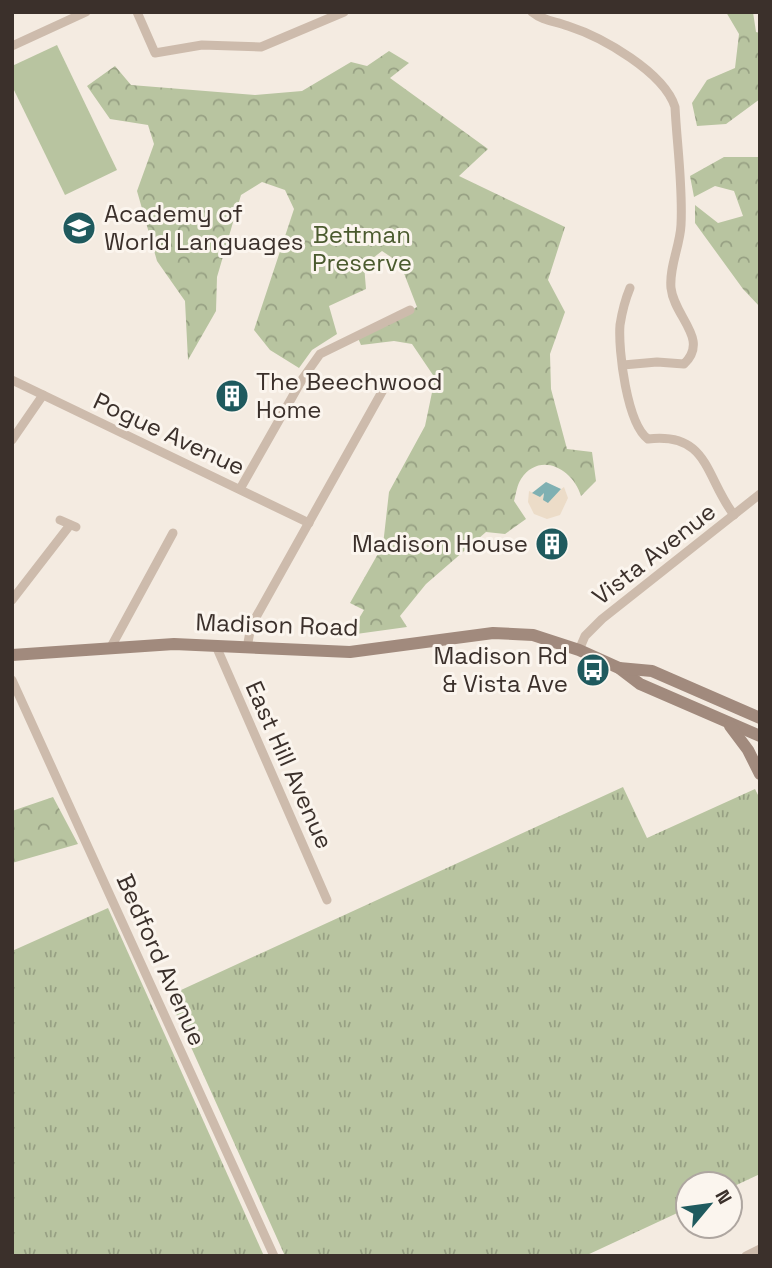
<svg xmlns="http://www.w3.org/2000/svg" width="772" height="1268" font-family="'Space Grotesk',sans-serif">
<defs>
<pattern id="grass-tufts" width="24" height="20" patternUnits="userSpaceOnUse" patternTransform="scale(1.75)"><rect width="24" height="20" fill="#b8c4a0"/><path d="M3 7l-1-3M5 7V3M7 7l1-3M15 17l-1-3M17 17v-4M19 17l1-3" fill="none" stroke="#97a083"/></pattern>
<pattern id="forest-crowns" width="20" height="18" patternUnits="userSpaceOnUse" patternTransform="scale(1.75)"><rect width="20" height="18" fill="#b8c4a0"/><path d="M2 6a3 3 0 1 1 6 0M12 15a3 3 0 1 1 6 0" fill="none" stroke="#97a083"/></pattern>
</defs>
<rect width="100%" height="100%" fill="#f4ebe1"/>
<g fill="url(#grass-tufts)">
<polygon points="623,787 647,838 755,789 760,799 760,1174 730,1188 730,1184 688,1184 688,1208 585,1256 285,1256 168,996"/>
<polygon points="108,908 264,1256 12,1256 12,951"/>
</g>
<g fill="url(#forest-crowns)">
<polygon points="726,12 753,12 756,32 760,33 760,99 726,124 697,126 692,103 707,80 735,68 739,34"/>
<path d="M389 51 409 63 390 78 488 149 459 176 565 227 548 280 565 312 550 354 551 389 567 449 592 452 596 481 581 496C573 468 539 451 521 479 517 485 516 494 514 501L526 519 505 534 486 532 426 584 400 616 407 627 349 635 364 610 350 603 383 545 389 492 425 426 435 378 412 344 394 341 361 345 358 338 417 307 400 263 382 251 364 265 366 289 329 306 337 334 312 350 299 368 270 350 254 330 294 209 285 190 262 182 241 195 217 277 216 311 188 360 185 301 157 261 137 191 154 144 148 125 110 119 87 86 115 66 131 85 255 95 302 91 351 62 367 66Z"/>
<polygon points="724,157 760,157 760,307 743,289 695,223 695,205 718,223 743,216 734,191 715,186 694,197 690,176"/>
<polygon points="53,797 78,844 12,863 12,811"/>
</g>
<polygon fill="#b8c4a0" points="57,45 117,170 65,195 12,86 12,66"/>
<polygon fill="#ecdcc8" points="564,487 568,498 560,515 547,519 534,514 528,502 529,491 540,496 544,492 543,498 552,496"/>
<polygon fill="#7fb0b2" points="546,482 561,489 548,503 543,500 544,493 540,497 532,493"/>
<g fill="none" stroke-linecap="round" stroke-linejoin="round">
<g stroke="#cdbbac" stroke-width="9">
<polyline points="137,12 155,53 202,45 261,47 344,12"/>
<path d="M532 12C543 21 555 21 568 26 602 37 664 72 675 107 677 146 683 186 681 225 680 246 669 267 671 288 674 317 710 339 684 364L657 362 623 365"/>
<polyline points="12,46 86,12"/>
<path d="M630 288C625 300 622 312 620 325 618 350 627 424 648 439 709 432 705 477 734 515"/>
<polyline points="12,380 309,523"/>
<polyline points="12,440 43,395"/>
<polyline points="240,489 303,378 320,354 410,310"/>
<polyline points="60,520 76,527"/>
<polyline points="12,600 70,525"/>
<polyline points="216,646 327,900"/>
<polyline points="111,647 173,533"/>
<polyline points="247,648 251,626 383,390"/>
<polyline points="579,650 585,636 602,619 760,494"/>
<polyline points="12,680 274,1256"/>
<polyline points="746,1256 760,1249"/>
</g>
<g stroke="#a18a7d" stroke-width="12">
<polyline points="12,655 174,644 350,652 493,633 533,635 579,650 619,668 640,684 760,736"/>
<polyline points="619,668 652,671 760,718"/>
<polyline points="730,726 748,750 760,774"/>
</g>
</g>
<defs>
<symbol id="school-disc" viewBox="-11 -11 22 22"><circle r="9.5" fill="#1f5a5e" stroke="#fbf5ee"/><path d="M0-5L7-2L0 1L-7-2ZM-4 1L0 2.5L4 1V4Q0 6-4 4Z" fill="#fff"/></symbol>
<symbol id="building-disc" viewBox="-11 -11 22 22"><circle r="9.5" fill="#1f5a5e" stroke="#fbf5ee"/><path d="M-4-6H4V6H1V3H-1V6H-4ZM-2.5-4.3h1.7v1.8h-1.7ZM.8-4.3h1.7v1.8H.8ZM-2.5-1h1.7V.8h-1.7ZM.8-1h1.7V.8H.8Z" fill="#fff"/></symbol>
<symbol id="bus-disc" viewBox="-11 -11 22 22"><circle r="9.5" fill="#1f5a5e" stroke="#fbf5ee"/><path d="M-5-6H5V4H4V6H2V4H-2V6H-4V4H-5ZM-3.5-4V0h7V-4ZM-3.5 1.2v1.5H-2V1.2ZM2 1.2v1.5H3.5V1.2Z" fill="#fff"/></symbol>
</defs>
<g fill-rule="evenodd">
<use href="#school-disc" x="60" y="209" width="38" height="38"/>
<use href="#building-disc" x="213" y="377" width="38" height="38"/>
<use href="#building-disc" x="533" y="525" width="38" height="38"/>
<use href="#bus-disc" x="574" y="651" width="38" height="38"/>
</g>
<g text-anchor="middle" stroke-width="6" stroke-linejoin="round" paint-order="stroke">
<g font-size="24" fill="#3b302b" stroke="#fbf5ee" text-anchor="start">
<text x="104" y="222">Academy of<tspan x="104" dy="28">World Languages</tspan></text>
<text x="256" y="390">The Beechwood<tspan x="256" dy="28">Home</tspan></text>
<text x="528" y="552" text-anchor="end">Madison House</text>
<text x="568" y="664" text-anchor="end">Madison Rd<tspan x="568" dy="28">&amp; Vista Ave</tspan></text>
</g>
<g font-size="24" fill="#4a5a2e" stroke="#fbf5ee">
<text x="362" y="243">Bettman<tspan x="362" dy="28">Preserve</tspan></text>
</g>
<g font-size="24" fill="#3b302b" stroke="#fbf5ee">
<text transform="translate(169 434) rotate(25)" y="8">Pogue Avenue</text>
<text transform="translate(654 554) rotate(-38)" y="8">Vista Avenue</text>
<text transform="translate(277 625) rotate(2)" y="8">Madison Road</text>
<text transform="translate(289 765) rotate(66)" y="8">East Hill Avenue</text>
<text transform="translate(161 960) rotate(66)" y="8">Bedford Avenue</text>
</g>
</g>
<rect width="772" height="1268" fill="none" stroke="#3b302b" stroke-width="28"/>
<g transform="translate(709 1205) rotate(61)"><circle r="33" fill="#fbf5ee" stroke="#aea6a0" stroke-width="2"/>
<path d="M0-5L12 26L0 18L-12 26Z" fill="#1f5a5e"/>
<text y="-10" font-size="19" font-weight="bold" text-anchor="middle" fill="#3b302b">N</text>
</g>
</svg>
